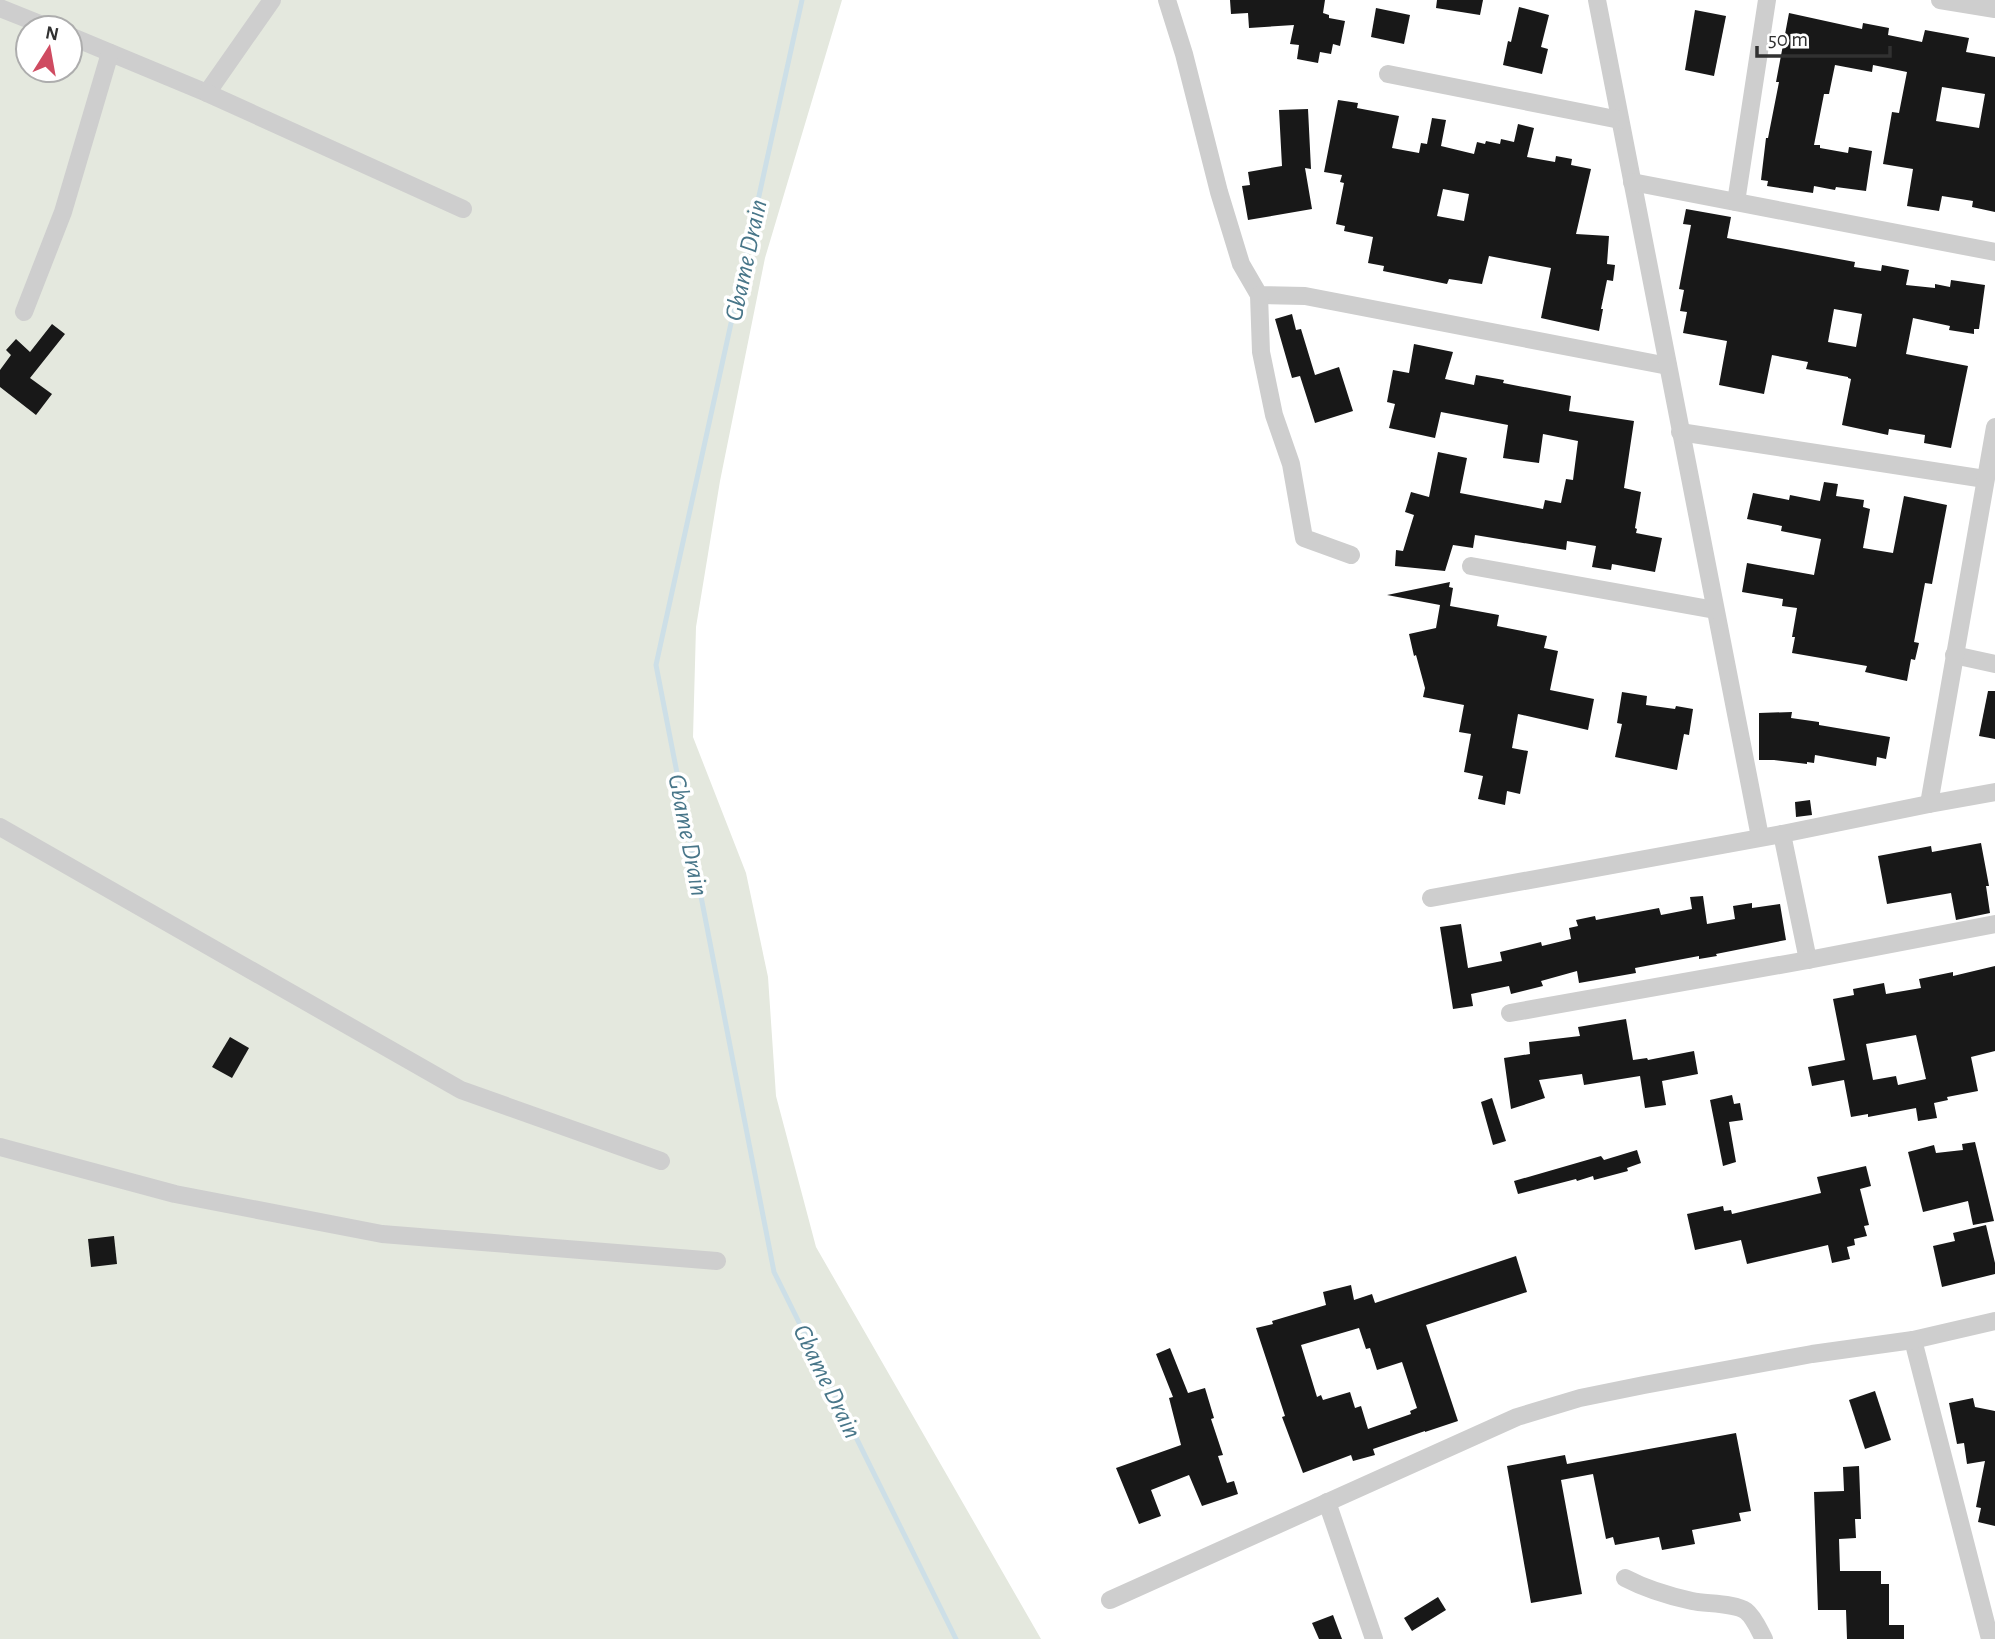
<svg xmlns="http://www.w3.org/2000/svg" width="1995" height="1639" font-family="'Alegreya Sans',sans-serif">
<rect width="100%" height="100%" fill="#fff"/>
<path fill="#e4e8de" fill-rule="evenodd" d="M0 0H842L765 258 720 481 696 627 693 737 746 873 768 977 776 1096 816 1247 1041 1639H0ZM28 28H70V70H28Z"/>
<g fill="none" stroke-linecap="round" stroke-linejoin="round">
<polyline stroke="#cddfe7" stroke-width="5" points="802,0 656,665 774,1272 956,1639"/>
</g>
<g fill="#181818" fill-rule="evenodd">
<polygon points="1230,0 1325,0 1323,13 1329,15 1329,18 1345,21 1340,46 1333,44 1331,54 1320,52 1318,63 1297,59 1299,45 1290,44 1294,25 1249,28 1248,13 1231,14"/>
<polygon points="1437,0 1483,0 1480,15 1436,8"/>
<polygon points="1519,7 1549,15 1541,47 1548,49 1542,74 1503,65 1508,41 1511,42"/>
<polygon points="1376,8 1410,15 1404,44 1371,37"/>
<polygon points="1695,10 1726,16 1714,76 1685,70"/>
<path d="M1789 13 1862 29 1863 23 1889 28 1888 35 1922 42 1925 30 1969 38 1966 52 1995 57V212L1972 207 1973 201 1942 196 1939 211 1907 206 1913 169 1883 164 1892 112 1899 113 1907 72 1873 65 1872 72 1835 65 1829 94H1824L1814 145H1820V148L1848 153 1849 147 1872 151 1866 191 1836 187 1835 190 1814 186 1813 193 1767 186 1768 181 1761 180 1766 138H1768L1779 82H1776ZM1942 87 1985 94 1979 128 1936 121Z"/>
<path d="M1338 100 1358 103 1357 108 1399 116 1392 148 1419 153 1421 143 1427 144 1432 118 1446 120 1441 146 1474 154 1477 142 1485 144 1486 141 1500 144 1501 139 1514 142 1518 124 1534 128 1527 157 1555 162 1556 156 1572 159 1571 165 1591 169 1576 234 1609 236 1607 264 1615 265 1613 281 1607 280 1601 309H1603L1599 331 1541 318 1551 268 1489 256 1482 284 1449 279 1447 284 1383 271 1384 266 1368 263 1373 237 1344 231 1345 226 1336 224 1344 183 1340 182 1342 175 1324 172ZM1443 189 1469 194 1464 221 1437 216Z"/>
<polygon points="1308,109 1311,169 1305,168 1312,209 1248,220 1242,186 1250,185 1248,172 1282,166 1279,110"/>
<path d="M1686 209 1731 217 1727 238 1855 262 1854 267 1881 271 1882 265 1909 270 1906 285 1935 288V284L1950 287 1951 280 1985 285 1979 329H1974V334L1949 330 1950 326 1913 318 1906 354 1968 366 1951 448 1924 443 1925 435 1889 429 1888 435 1842 425 1851 379 1848 378V377L1806 369 1808 362 1772 355 1764 394 1719 385 1727 341 1683 333 1687 312 1680 311 1684 290 1679 289 1691 225 1683 224ZM1834 309 1862 314 1856 347 1828 342Z"/>
<polygon points="1292,314 1296,330 1301,329 1315,375 1339,367 1353,411 1315,423 1300,376 1292,378 1275,319"/>
<polygon points="52,324 65,334 30,378 52,394 36,415 0,387 0,370 11,355 6,350 16,339 30,352"/>
<polygon points="1414,344 1453,352 1445,379 1474,385 1476,375 1504,380 1503,383 1571,396 1569,411 1634,421 1624,488 1641,492 1635,528 1637,529 1636,533 1662,538 1655,572 1612,564 1611,570 1592,567 1596,546 1567,541 1566,550 1475,535 1473,548 1453,545 1445,571 1395,566 1396,550 1403,551 1414,515 1405,512 1411,492 1429,497 1438,452 1467,458 1460,493 1543,509 1545,500 1561,503 1566,479 1573,480 1578,441 1543,434 1539,463 1503,458 1508,425 1441,412 1435,438 1389,428 1395,404 1387,402 1393,370 1409,373"/>
<polygon points="1824,482 1838,484 1836,496 1864,500 1863,507 1870,509 1863,548 1893,553 1904,496 1947,505 1932,584 1925,583 1914,642 1919,643 1915,660 1911,659 1907,681 1865,672 1867,666 1792,653 1795,637 1792,637 1797,608 1782,606 1783,599 1742,592 1747,563 1814,575 1821,539 1781,531 1782,526 1747,519 1753,493 1789,500 1790,495 1820,501"/>
<polygon points="1450,582 1449,587 1453,588 1450,606 1499,615 1497,626 1547,636 1544,648 1558,651 1550,690 1594,699 1588,730 1518,714 1512,748 1528,751 1520,794 1507,791 1505,805 1478,799 1483,776 1464,772 1471,734 1459,732 1464,705 1423,697 1425,688 1416,655 1414,656 1409,634 1436,628 1440,605 1387,595"/>
<polygon points="1988,691 1995,691 1995,739 1979,736"/>
<polygon points="1622,692 1647,696 1646,705 1675,709 1676,706 1693,709 1689,735 1684,734 1677,770 1615,757 1622,724 1617,723"/>
<polygon points="1792,712 1791,718 1819,722 1819,725 1890,737 1886,759 1877,757 1876,766 1815,755 1814,763 1807,762 1807,764 1774,760 1759,760 1759,713"/>
<polygon points="1810,800 1812,815 1796,817 1795,802"/>
<polygon points="1981,843 1989,886 1986,886 1990,913 1956,920 1951,893 1887,904 1878,856 1931,846 1932,852"/>
<polygon points="1703,896 1707,924 1735,919 1733,906 1752,903 1752,908 1780,904 1786,940 1716,954 1717,956 1699,959 1699,956 1635,968 1636,973 1579,983 1577,971 1541,981 1543,986 1511,994 1509,986 1471,994 1473,1006 1453,1009 1440,927 1461,924 1468,968 1502,961 1500,952 1541,942 1542,946 1571,939 1569,928 1578,926 1576,920 1595,916 1596,920 1659,908 1661,915 1692,909 1690,897"/>
<path d="M1995 966V1051L1971 1057 1978 1091 1947 1097 1948 1100 1934 1103 1937 1118 1918 1121 1916 1108 1868 1117V1114L1851 1117 1844 1080 1812 1086 1808 1067 1845 1060 1833 999 1854 995 1853 989 1884 983 1886 994 1921 988 1919 979 1953 972V976ZM1916 1035 1926 1079 1898 1085 1896 1076 1873 1080 1866 1044Z"/>
<polygon points="1626,1019 1633,1060 1647,1058 1648,1060 1694,1051 1698,1074 1662,1081 1666,1105 1645,1108 1640,1076 1584,1085 1582,1074 1539,1080 1545,1098 1511,1109 1504,1058 1530,1054 1529,1042 1580,1036 1578,1027"/>
<polygon points="230,1037 249,1048 232,1078 212,1067"/>
<polygon points="1732,1095 1734,1104 1740,1103 1743,1120 1729,1122 1736,1162 1723,1166 1710,1100"/>
<polygon points="1492,1098 1506,1141 1493,1145 1481,1102"/>
<polygon points="1975,1142 1994,1221 1973,1225 1968,1201 1923,1212 1908,1152 1934,1145 1936,1153 1963,1150 1962,1144"/>
<polygon points="1637,1150 1641,1163 1627,1168 1628,1171 1594,1180 1593,1176 1577,1181 1576,1179 1518,1194 1514,1181 1601,1156 1604,1160"/>
<polygon points="1866,1166 1871,1186 1860,1189 1869,1225 1864,1226 1867,1236 1854,1239 1855,1245 1847,1247 1850,1259 1832,1263 1828,1245 1747,1264 1741,1240 1695,1250 1687,1214 1723,1206 1724,1211 1731,1210 1732,1214 1821,1193 1817,1177"/>
<polygon points="1986,1225 1995,1263 1995,1274 1942,1287 1933,1246 1955,1241 1953,1233"/>
<polygon points="114,1236 117,1264 91,1267 88,1239"/>
<path d="M1516 1256 1527 1292 1426 1325 1458 1421 1425 1432V1431L1373 1449 1375 1455 1353 1461 1351 1455 1303 1473 1282 1417 1285 1416 1256 1328 1273 1324 1272 1321 1326 1305 1323 1292 1351 1285 1354 1300 1372 1294 1375 1303ZM1359 1328 1366 1349 1370 1348 1377 1370 1402 1362 1417 1408 1410 1411 1411 1414 1368 1429 1361 1406 1355 1408 1350 1392 1323 1400 1321 1395 1317 1397 1301 1345Z"/>
<polygon points="1170,1348 1188,1393 1205,1388 1214,1418 1211,1419 1223,1455 1218,1456 1227,1483 1234,1481 1238,1494 1202,1506 1189,1475 1151,1490 1161,1516 1139,1524 1116,1468 1181,1445 1169,1398 1173,1397 1156,1354"/>
<polygon points="1875,1391 1891,1440 1865,1449 1849,1400"/>
<polygon points="1973,1398 1975,1407 1995,1411 1995,1526 1978,1522 1981,1508 1976,1507 1985,1461 1967,1464 1964,1443 1957,1444 1949,1403"/>
<polygon points="1736,1433 1751,1511 1739,1513 1741,1521 1692,1530 1695,1544 1662,1550 1659,1537 1615,1545 1613,1537 1606,1539 1593,1474 1561,1480 1582,1594 1531,1603 1507,1466 1565,1455 1567,1464"/>
<polygon points="1859,1466 1861,1519 1855,1519 1856,1538 1839,1539 1840,1571 1881,1571 1881,1584 1889,1584 1889,1625 1904,1625 1904,1639 1847,1639 1846,1610 1818,1610 1814,1492 1844,1491 1843,1467"/>
<polygon points="1438,1597 1446,1610 1412,1631 1404,1618"/>
<polygon points="1333,1615 1342,1639 1319,1639 1312,1623"/>
</g>
<g fill="none" stroke-linecap="round" stroke-linejoin="round">
<g stroke="#cecece" stroke-width="18">
<polyline points="1167,0 1184,54 1219,192 1241,264 1259,295 1305,296 1668,366"/>
<polyline points="1597,0 1760,837"/>
<polyline points="1940,0 1995,9"/>
<polyline points="0,8 50,28"/>
<polyline points="70,36 207,93 272,0"/>
<polyline points="1388,74 1620,120"/>
<polyline points="207,93 463,209"/>
<polyline points="1632,182 1995,252"/>
<polyline points="1736,202 1767,0"/>
<polyline points="1259,295 1261,352 1274,415 1291,464 1304,538 1351,555"/>
<polyline points="24,312 63,212 110,53"/>
<polyline points="1680,432 1985,479"/>
<polyline points="1471,566 1715,610"/>
<polyline points="1954,655 1995,664"/>
<polyline points="1929,804 1995,427"/>
<polyline points="0,827 461,1090 661,1161"/>
<polyline points="1782,834 1808,960"/>
<polyline points="1431,898 1782,834 1929,804 1995,792"/>
<polyline points="1510,1013 1808,960 1995,924"/>
<polyline points="0,1147 175,1194 382,1234 717,1261"/>
<polyline points="1913,1340 1990,1639"/>
<polyline points="1327,1502 1374,1639"/>
<path d="M1625 1578C1646 1589 1669 1596 1692 1601 1706 1604 1735 1603 1746 1611 1754 1617 1759 1630 1764 1639"/>
<polyline points="1110,1600 1517,1417 1580,1398 1644,1385 1812,1354 1913,1340 1995,1321"/>
</g>
</g>
<g text-anchor="middle" stroke-width="7" stroke-linejoin="round" paint-order="stroke">
<g font-size="26" font-style="italic" fill="#487689" stroke="#fff">
<text transform="translate(745 260) rotate(-78)" y="9">Gbame Drain</text>
<text transform="translate(689 835) rotate(79)" y="9">Gbame Drain</text>
<text transform="translate(828 1381) rotate(64)" y="9">Gbame Drain</text>
</g>
</g>
<g transform="translate(49 49) rotate(11)"><circle r="33" fill="#ffffff" stroke="#adadad" stroke-width="2"/>
<path d="M0-5L12 26L0 18L-12 26Z" fill="#cf4b61"/>
<text y="-10" font-size="19" font-weight="bold" text-anchor="middle" fill="#313131">N</text>
</g>
<path d="M1757 46v10h133v-10" fill="none" stroke="#313131" stroke-width="3.5"/>
<text x="1768" y="46" font-size="21" fill="#313131" stroke="#ffffff" stroke-width="5" paint-order="stroke">50 m</text>
</svg>
